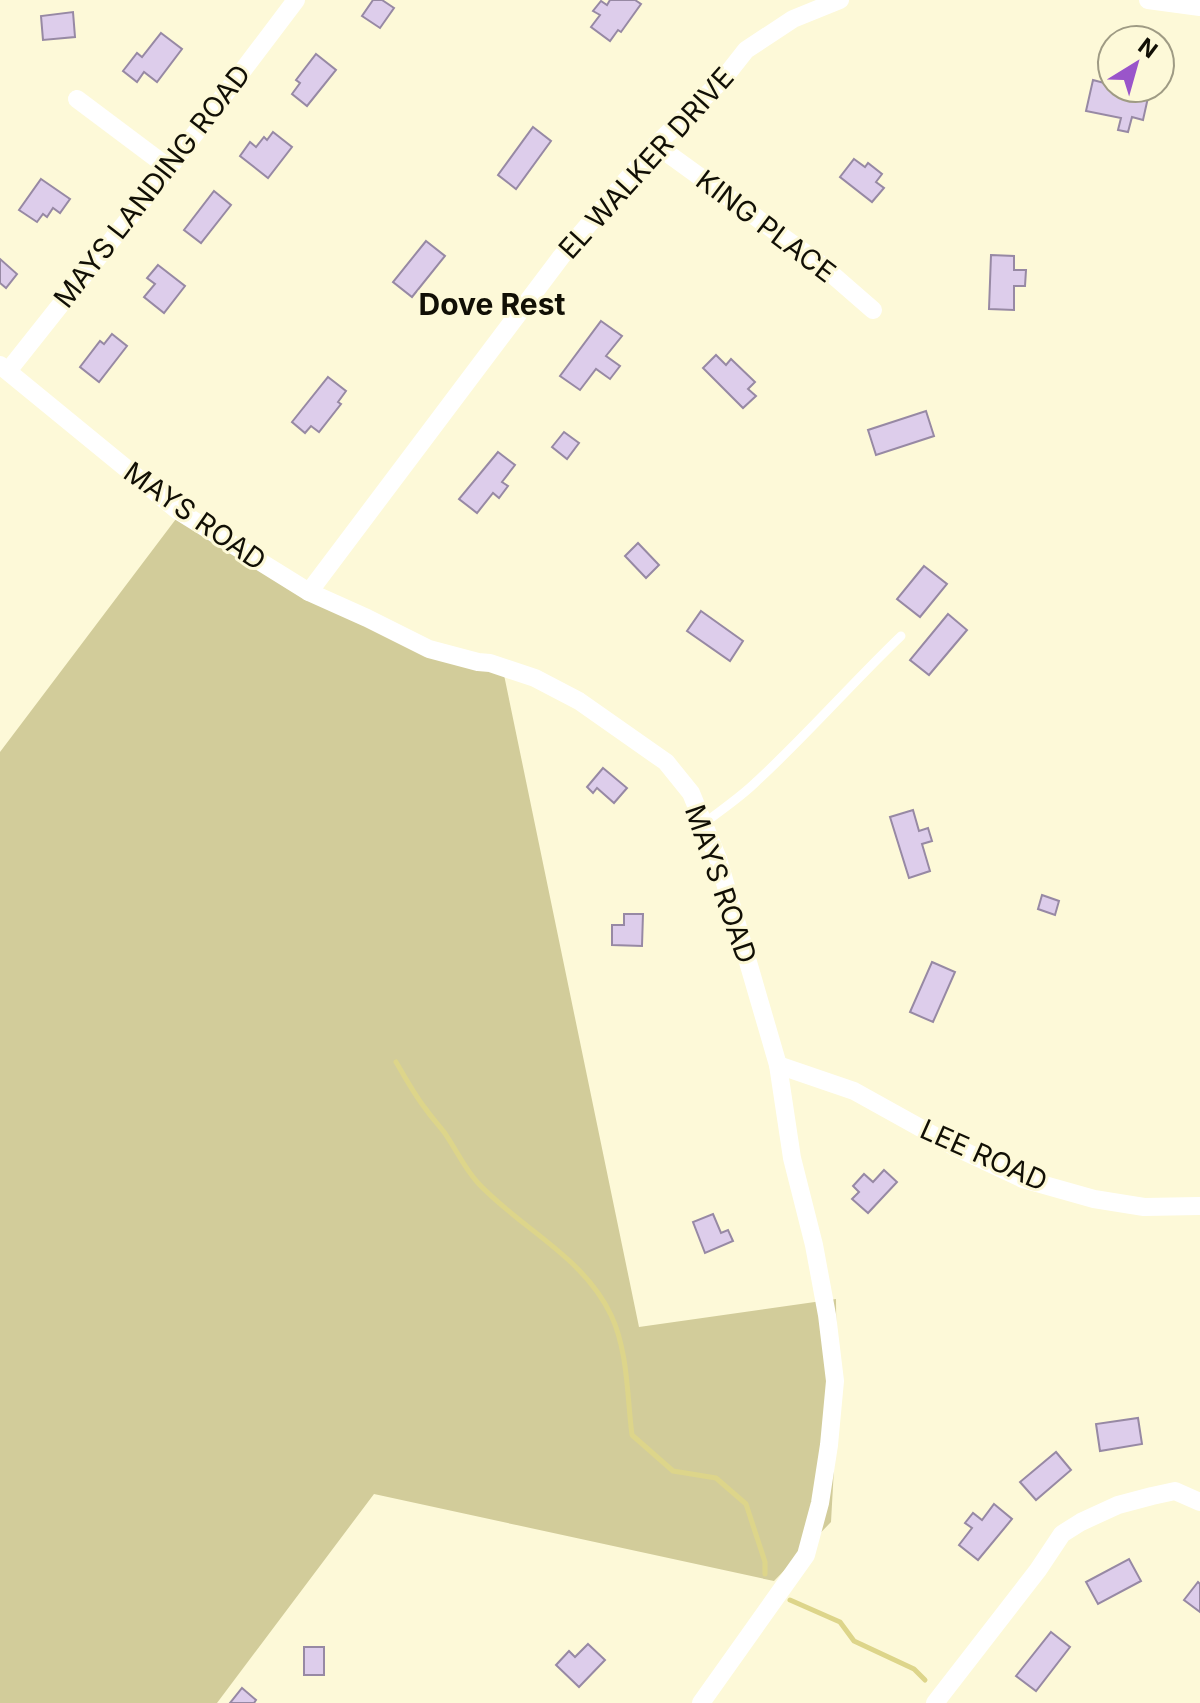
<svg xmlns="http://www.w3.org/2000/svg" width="1200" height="1703" font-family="Inter,sans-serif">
<rect width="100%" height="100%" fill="#fdf9d8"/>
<polygon fill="#d2cc9a" points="185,507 383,630 503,670 639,1327 836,1299 837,1414 831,1522 774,1581 374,1494 217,1703 0,1703 0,752"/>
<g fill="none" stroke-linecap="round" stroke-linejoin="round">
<g stroke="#ddd58a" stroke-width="5">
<path d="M396 1062C405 1077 414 1094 425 1108 431 1117 438 1124 444 1132 456 1149 464 1168 478 1183 521 1229 583 1256 611 1315 628 1351 627 1396 632 1435L673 1471 716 1478 746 1504 765 1562V1574"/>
<polyline points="790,1600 840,1622 854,1641 914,1669 925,1680"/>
</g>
</g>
<g fill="#ddcdeb" stroke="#9789a4" stroke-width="2">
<polygon points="373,0 382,0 394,8 380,28 362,16"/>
<polygon points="610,0 635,0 641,4 621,32 618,30 610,41 591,27 600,15 593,11 601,1 607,5"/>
<polygon points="73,12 75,37 43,40 41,16"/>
<polygon points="161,33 182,49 157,82 144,72 137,82 123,71 137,53 142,57"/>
<polygon points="316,54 336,70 307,106 292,94 300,83 296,80"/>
<polygon points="1093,80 1112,85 1112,88 1127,88 1149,93 1143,120 1132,117 1128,132 1118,130 1121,118 1086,111"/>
<polygon points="533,127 551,141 516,189 498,175"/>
<polygon points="273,132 292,147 268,178 240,156 250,142 256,147 264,137 267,140"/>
<polygon points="854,159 865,167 868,163 882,174 876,182 884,188 872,202 840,177"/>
<polygon points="41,179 70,199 60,213 53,208 47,217 43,214 37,222 19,210"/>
<polygon points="214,191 231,205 201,243 184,230"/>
<polygon points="426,241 445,256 412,297 393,282"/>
<polygon points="991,255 1014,256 1014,270 1026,270 1025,286 1014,286 1014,310 989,309"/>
<polygon points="0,259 17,274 6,288 0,283"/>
<polygon points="158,265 185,286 164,313 144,297 155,284 147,278"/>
<polygon points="601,321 622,336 606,356 620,366 610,379 596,369 580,390 560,376"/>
<polygon points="112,334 127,346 99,382 80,367 100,341 104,344"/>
<polygon points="716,355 726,365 731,359 755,382 748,389 756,396 743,408 703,368"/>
<polygon points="328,377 346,391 338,402 341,404 319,432 311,426 305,433 292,422"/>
<polygon points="926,411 934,436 876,455 868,430"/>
<polygon points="564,432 579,443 567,459 552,447"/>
<polygon points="498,452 515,465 502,482 508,486 499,498 493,493 477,513 459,499"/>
<polygon points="638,543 659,565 646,578 625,556"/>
<polygon points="924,566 947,584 920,617 897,599"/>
<polygon points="701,611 743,641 730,661 687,631"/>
<polygon points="948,614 967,630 929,675 910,660"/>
<polygon points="603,768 627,788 614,803 597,788 593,793 587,787"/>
<polygon points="913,810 919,831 928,828 932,841 922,844 930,871 909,878 890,817"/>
<polygon points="1042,895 1059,901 1055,915 1038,909"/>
<polygon points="624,914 643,914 642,946 612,945 612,925 624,925"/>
<polygon points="932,962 955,972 933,1022 910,1012"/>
<polygon points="884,1170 897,1182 868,1213 852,1199 859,1192 853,1186 864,1174 873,1182"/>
<polygon points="713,1214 721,1233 728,1230 733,1241 705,1253 693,1222"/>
<polygon points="1138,1418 1142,1444 1100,1451 1096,1424"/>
<polygon points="1056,1452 1071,1470 1036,1500 1020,1482"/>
<polygon points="994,1504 1012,1519 978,1560 959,1545 972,1528 965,1523 973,1513 982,1520"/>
<polygon points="1129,1559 1141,1581 1098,1604 1086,1582"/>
<polygon points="1198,1582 1200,1584 1200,1612 1184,1600"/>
<polygon points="1051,1632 1070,1647 1036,1691 1016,1676"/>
<polygon points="588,1644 605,1660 579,1687 556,1665 569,1651 575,1657"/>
<rect x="304" y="1647" width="20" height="28"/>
<polygon points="242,1688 256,1700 254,1703 230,1703"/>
</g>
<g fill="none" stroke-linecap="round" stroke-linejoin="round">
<path stroke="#fff" stroke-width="9" d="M703 824C721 810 741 797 757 781 807 735 852 683 901 636"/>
<g stroke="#fff" stroke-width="18">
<polyline points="1148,0 1200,7"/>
<polyline points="77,99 169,168"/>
<polyline points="656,145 819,263 873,310"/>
<polyline points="0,365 177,510 309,592 367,618 429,649 478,662 490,663 535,678 579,701 666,762 691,793 718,859 778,1065 792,1158 814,1245 827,1315 835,1381 829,1445 820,1503 806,1555 701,1703"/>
<polyline points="8,371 169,168 296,0"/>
<polyline points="309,592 561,257 656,145 724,78 746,50 793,19 840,0"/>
<polyline points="778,1065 854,1091 953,1146 1023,1179 1094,1199 1144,1207 1200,1206"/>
<polyline points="935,1703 1038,1570 1062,1534 1081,1522 1118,1505 1152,1496 1175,1491 1200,1502"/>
</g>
</g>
<g text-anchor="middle" stroke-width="6" stroke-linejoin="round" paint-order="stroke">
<g font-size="28" fill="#110f05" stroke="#fdf9d8">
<text transform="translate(646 163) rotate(-48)" y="10">EL WALKER DRIVE</text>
<text transform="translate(152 186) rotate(-52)" y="10">MAYS LANDING ROAD</text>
<text transform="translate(766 226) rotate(37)" y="10">KING PLACE</text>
<text transform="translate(195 516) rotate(35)" y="10">MAYS ROAD</text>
<text transform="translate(721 884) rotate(71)" y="10">MAYS ROAD</text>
<text transform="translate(984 1155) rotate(24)" y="10">LEE ROAD</text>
</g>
<g font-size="30" font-weight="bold" fill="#110f05" stroke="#fdf9d8">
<text x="492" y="315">Dove Rest</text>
</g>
</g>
<g transform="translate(1136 64) rotate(37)"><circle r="38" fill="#fdf9d8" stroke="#9f9b84" stroke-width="2"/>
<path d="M0-6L14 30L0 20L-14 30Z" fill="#9a55ca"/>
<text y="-12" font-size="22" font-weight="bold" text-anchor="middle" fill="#110f05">N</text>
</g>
</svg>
